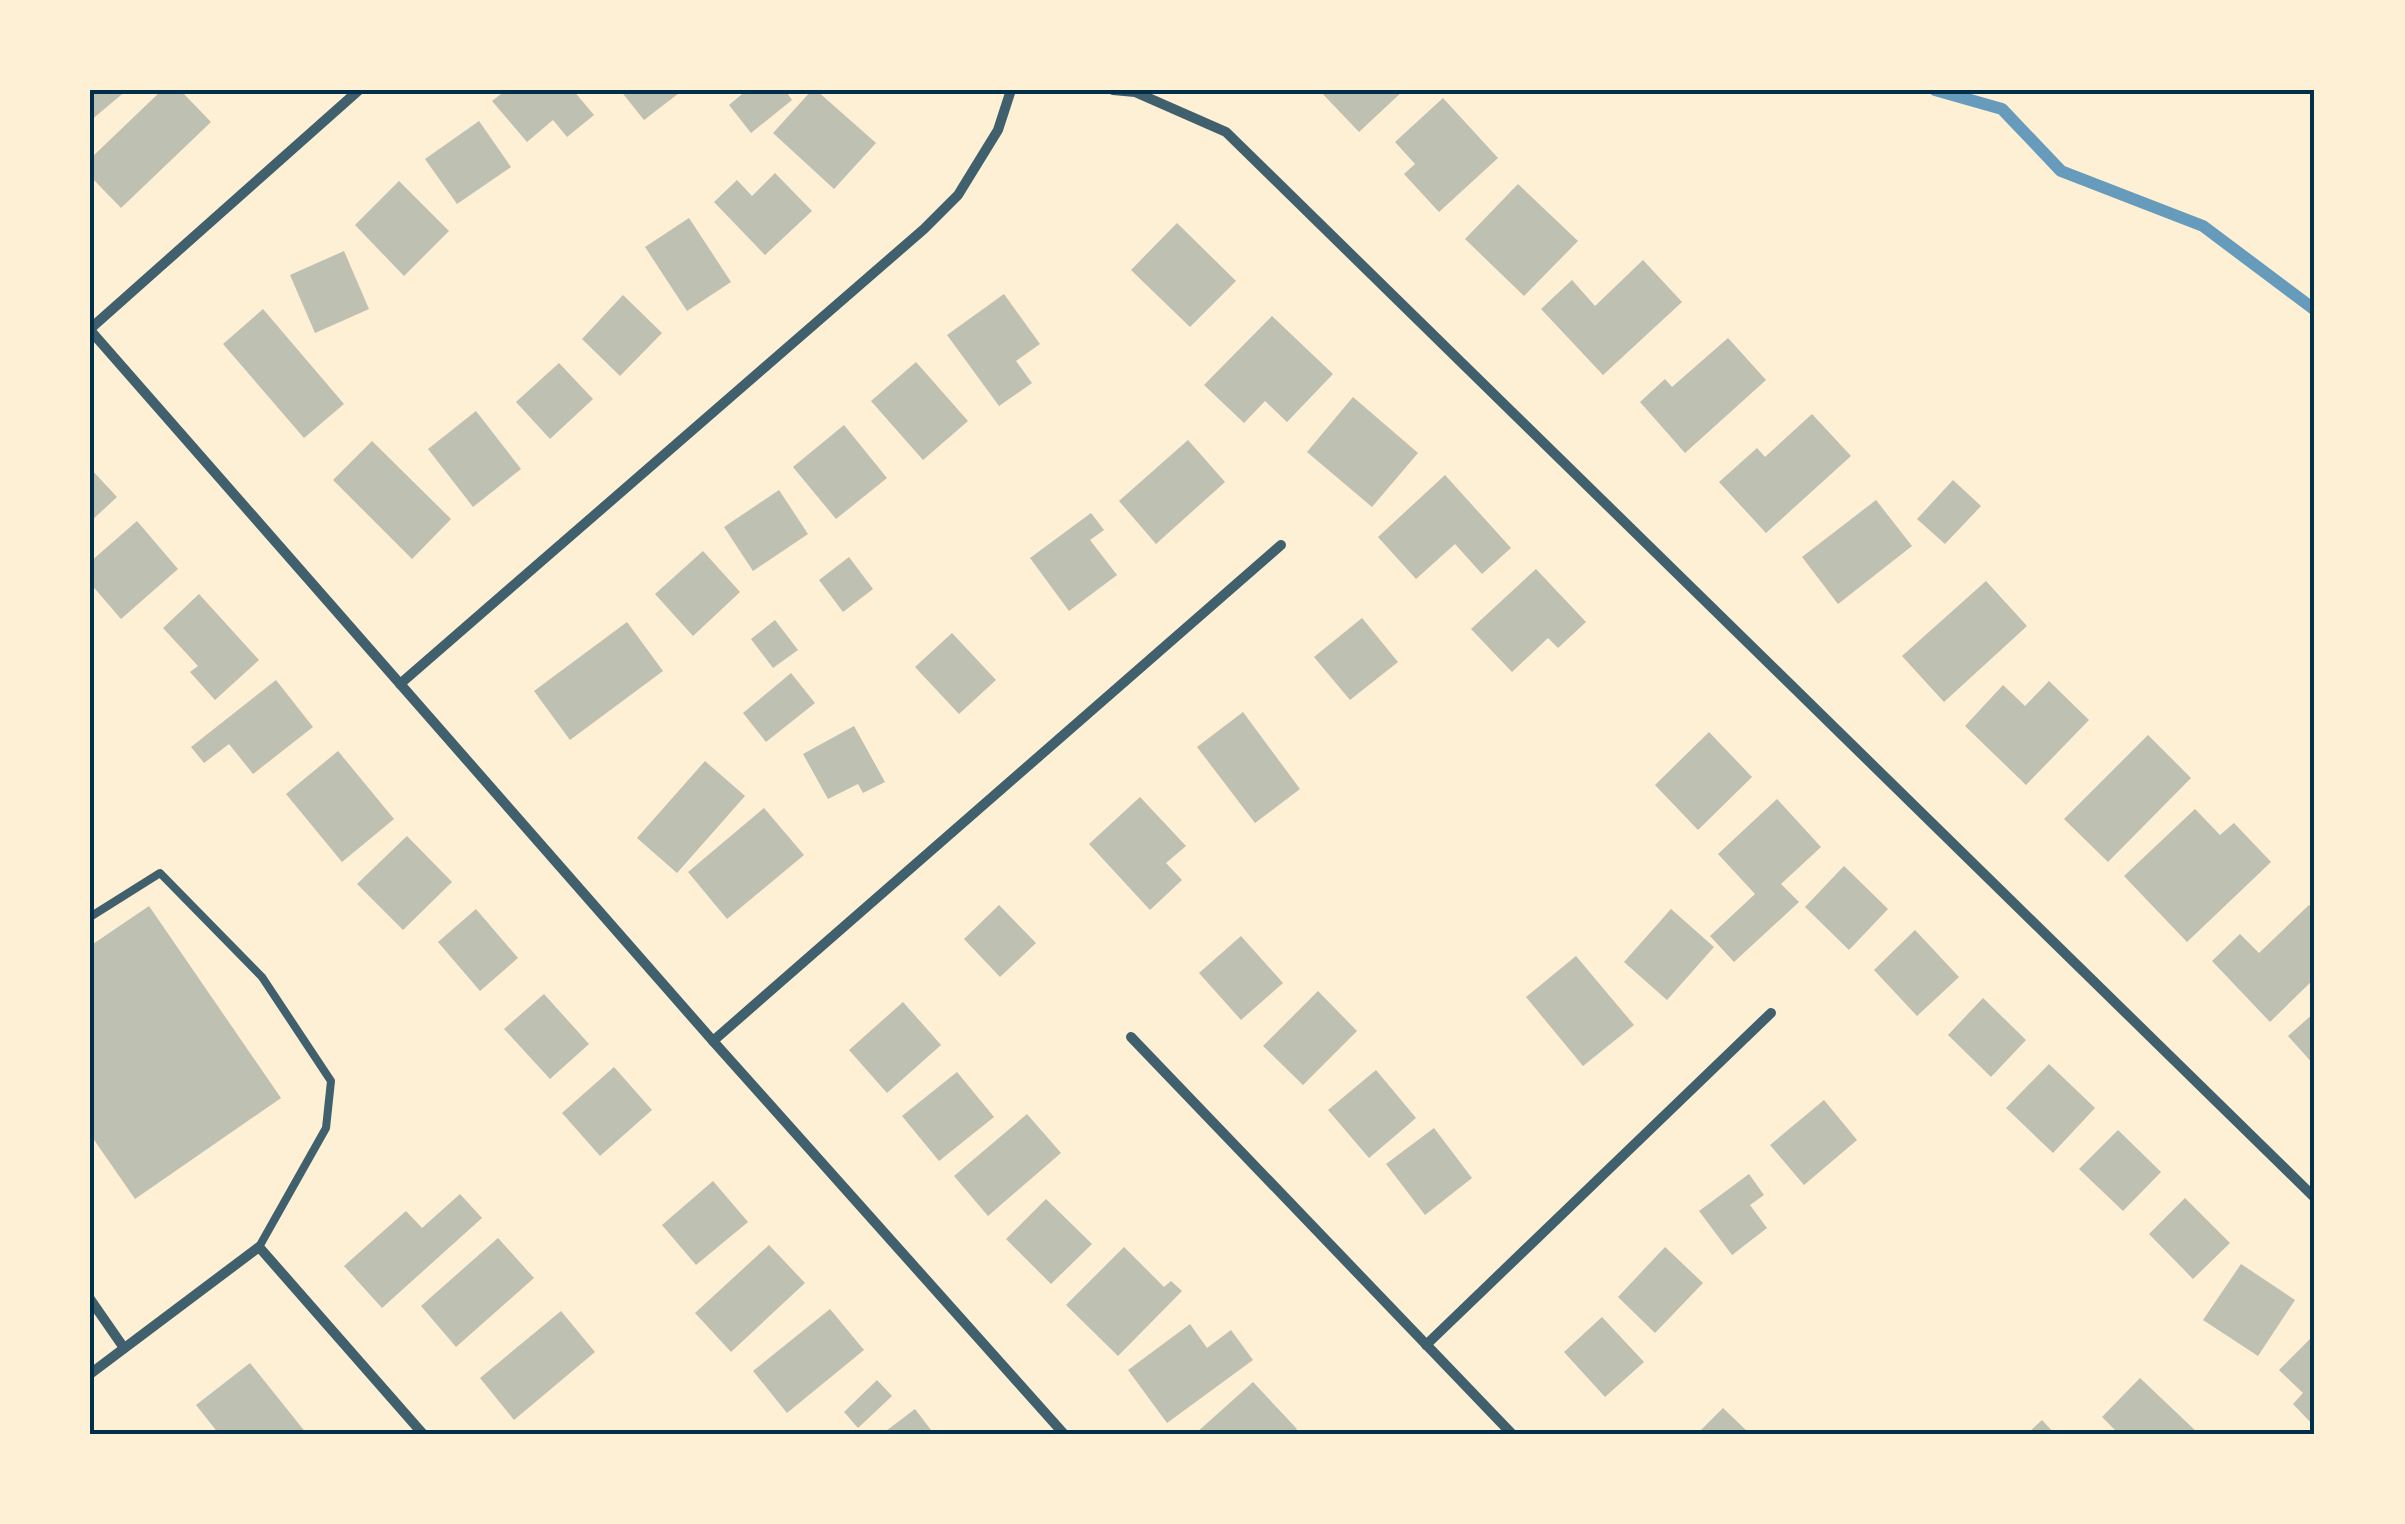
<svg xmlns="http://www.w3.org/2000/svg" width="2405" height="1524" font-family="'Varela Round',sans-serif">
<rect width="100%" height="100%" fill="#fdf0d5"/>
<g fill="none" stroke-linecap="round" stroke-linejoin="round">
<polyline stroke="#669bbc" stroke-width="12" points="1935,90 2002,109 2061,171 2203,226 2315,310"/>
</g>
<g fill="#bec0b2">
<polygon points="90,90 127,90 90,121"/>
<polygon points="162,90 180,90 211,122 121,208 90,176 90,159"/>
<polygon points="506,90 573,90 594,115 567,137 553,120 527,142 492,101"/>
<polygon points="620,90 683,90 644,120"/>
<polygon points="747,90 785,90 792,100 751,133 729,105"/>
<polygon points="812,90 816,90 876,143 834,189 773,133"/>
<polygon points="1319,90 1404,90 1359,132"/>
<polygon points="1443,98 1498,158 1439,212 1404,174 1415,164 1395,142"/>
<polygon points="479,121 511,167 457,204 425,159"/>
<polygon points="775,173 812,211 765,255 714,202 737,180 752,196"/>
<polygon points="399,181 449,231 404,276 355,225"/>
<polygon points="1518,184 1578,241 1524,296 1465,239"/>
<polygon points="689,218 731,282 687,311 645,247"/>
<polygon points="1177,223 1236,281 1190,327 1131,270"/>
<polygon points="344,251 369,309 315,333 290,275"/>
<polygon points="1643,260 1682,302 1603,375 1541,309 1572,280 1595,306"/>
<polygon points="1004,294 1040,344 1016,361 1032,383 999,406 947,335"/>
<polygon points="623,295 662,333 620,376 582,339"/>
<polygon points="263,309 344,404 304,438 223,344"/>
<polygon points="1272,316 1333,374 1287,422 1265,401 1244,423 1204,385"/>
<polygon points="1728,338 1766,380 1685,453 1640,402 1665,379 1672,387"/>
<polygon points="916,362 968,421 923,460 871,401"/>
<polygon points="559,363 593,399 550,439 516,402"/>
<polygon points="1353,397 1418,453 1372,507 1307,452"/>
<polygon points="476,411 521,469 473,507 428,449"/>
<polygon points="1812,414 1851,456 1766,533 1719,482 1757,448 1765,457"/>
<polygon points="844,425 887,478 836,519 793,467"/>
<polygon points="1188,440 1225,482 1156,544 1119,501"/>
<polygon points="372,441 451,519 412,559 333,480"/>
<polygon points="90,468 117,497 90,522"/>
<polygon points="1445,475 1511,548 1482,574 1455,544 1416,579 1378,537"/>
<polygon points="1953,480 1981,506 1945,544 1917,519"/>
<polygon points="779,490 808,534 753,571 724,527"/>
<polygon points="1876,500 1912,546 1838,604 1802,557"/>
<polygon points="1091,513 1104,530 1090,540 1117,575 1069,611 1030,558"/>
<polygon points="137,521 178,569 121,619 90,583 90,562"/>
<polygon points="703,551 740,592 693,636 655,594"/>
<polygon points="849,557 873,589 843,612 819,580"/>
<polygon points="1536,569 1586,622 1558,648 1548,638 1512,672 1471,629"/>
<polygon points="1986,581 2027,626 1944,702 1902,656"/>
<polygon points="199,594 259,660 215,700 190,672 198,666 163,628"/>
<polygon points="1362,618 1398,662 1350,700 1314,657"/>
<polygon points="775,620 798,650 773,668 751,639"/>
<polygon points="627,622 663,671 570,740 534,691"/>
<polygon points="952,633 996,680 959,714 915,667"/>
<polygon points="791,673 815,703 766,742 743,713"/>
<polygon points="276,680 313,727 253,774 229,744 204,763 191,747"/>
<polygon points="2049,681 2089,720 2026,785 1965,726 2003,685 2025,706"/>
<polygon points="1243,712 1300,789 1255,823 1197,747"/>
<polygon points="854,726 885,782 863,793 858,784 828,799 803,754"/>
<polygon points="1709,732 1752,777 1698,830 1655,785"/>
<polygon points="2148,735 2191,778 2108,862 2064,819"/>
<polygon points="338,751 394,819 342,862 286,794"/>
<polygon points="705,761 745,796 677,873 637,838"/>
<polygon points="1140,797 1186,846 1166,863 1182,880 1150,910 1089,844"/>
<polygon points="1777,799 1821,847 1781,884 1799,902 1734,962 1710,936 1755,894 1718,854"/>
<polygon points="764,808 804,855 727,919 688,872"/>
<polygon points="2195,809 2220,835 2234,823 2271,862 2187,942 2124,876"/>
<polygon points="407,836 452,882 403,930 357,884"/>
<polygon points="1844,866 1888,909 1849,950 1805,907"/>
<polygon points="999,905 1036,943 1000,977 964,939"/>
<polygon points="2309,905 2315,910 2315,978 2270,1022 2212,961 2240,934 2259,953"/>
<polygon points="149,906 281,1098 135,1199 90,1134 90,946"/>
<polygon points="476,909 518,958 480,991 438,942"/>
<polygon points="1671,909 1714,947 1667,1000 1624,962"/>
<polygon points="1915,930 1959,977 1917,1016 1874,970"/>
<polygon points="1241,936 1283,983 1241,1020 1199,973"/>
<polygon points="1576,956 1634,1025 1583,1066 1526,997"/>
<polygon points="1318,991 1357,1031 1303,1085 1263,1046"/>
<polygon points="544,994 589,1044 550,1079 504,1029"/>
<polygon points="1983,998 2026,1040 1991,1077 1948,1035"/>
<polygon points="903,1002 941,1045 887,1093 849,1050"/>
<polygon points="2315,1012 2315,1066 2288,1036"/>
<polygon points="2049,1064 2095,1108 2053,1153 2006,1108"/>
<polygon points="614,1067 652,1110 600,1156 562,1113"/>
<polygon points="1376,1070 1416,1118 1369,1158 1328,1110"/>
<polygon points="957,1072 994,1117 939,1161 902,1116"/>
<polygon points="1824,1100 1857,1140 1804,1185 1770,1145"/>
<polygon points="1027,1114 1061,1153 988,1216 954,1176"/>
<polygon points="1434,1128 1472,1178 1425,1215 1386,1164"/>
<polygon points="2118,1130 2161,1172 2123,1211 2079,1169"/>
<polygon points="1749,1174 1764,1195 1750,1205 1767,1228 1732,1255 1699,1211"/>
<polygon points="713,1181 748,1222 696,1265 662,1225"/>
<polygon points="460,1194 482,1218 382,1308 344,1266 406,1211 422,1228"/>
<polygon points="2185,1198 2230,1243 2193,1279 2149,1234"/>
<polygon points="1046,1199 1092,1244 1051,1284 1006,1239"/>
<polygon points="498,1238 534,1278 456,1347 421,1306"/>
<polygon points="769,1245 805,1283 731,1352 695,1313"/>
<polygon points="1124,1247 1164,1287 1171,1281 1182,1291 1118,1356 1066,1305"/>
<polygon points="1665,1247 1703,1283 1655,1333 1618,1297"/>
<polygon points="2241,1264 2295,1300 2258,1356 2203,1320"/>
<polygon points="830,1309 864,1350 787,1413 753,1371"/>
<polygon points="561,1311 595,1352 514,1420 480,1378"/>
<polygon points="1602,1317 1644,1362 1605,1397 1564,1352"/>
<polygon points="1190,1324 1207,1348 1231,1330 1253,1360 1167,1423 1128,1370"/>
<polygon points="2315,1334 2315,1427 2293,1404 2303,1393 2279,1370"/>
<polygon points="250,1363 307,1434 219,1434 196,1405"/>
<polygon points="2140,1378 2199,1434 2119,1434 2102,1417"/>
<polygon points="877,1380 892,1396 858,1428 844,1412"/>
<polygon points="1253,1382 1297,1429 1291,1434 1195,1434"/>
<polygon points="1723,1408 1750,1434 1697,1434"/>
<polygon points="915,1409 934,1434 882,1434"/>
<polygon points="2042,1420 2055,1434 2027,1434"/>
</g>
<g fill="none" stroke-linecap="round" stroke-linejoin="round">
<polyline stroke="#3f606c" stroke-width="8" points="90,917 160,873 262,977 331,1081 326,1128 259,1247"/>
<g stroke="#3f606c" stroke-width="10">
<polyline points="1113,90 1135,92 1226,132 2315,1198"/>
<polyline points="90,329 359,90"/>
<polyline points="90,330 713,1041 1064,1434"/>
<polyline points="400,684 924,229 958,195 998,130 1011,90"/>
<polyline points="1131,1037 1512,1434"/>
<polyline points="713,1041 1281,545"/>
<polyline points="90,1299 124,1348"/>
<polyline points="1426,1345 1771,1013"/>
<polyline points="90,1374 259,1247 423,1434"/>
</g>
</g>
<rect width="2405" height="1524" fill="none" stroke="#fdf0d5" stroke-width="185"/>
<rect x="92" y="92" width="2220" height="1340" fill="none" stroke="#003049" stroke-width="4"/>
</svg>
